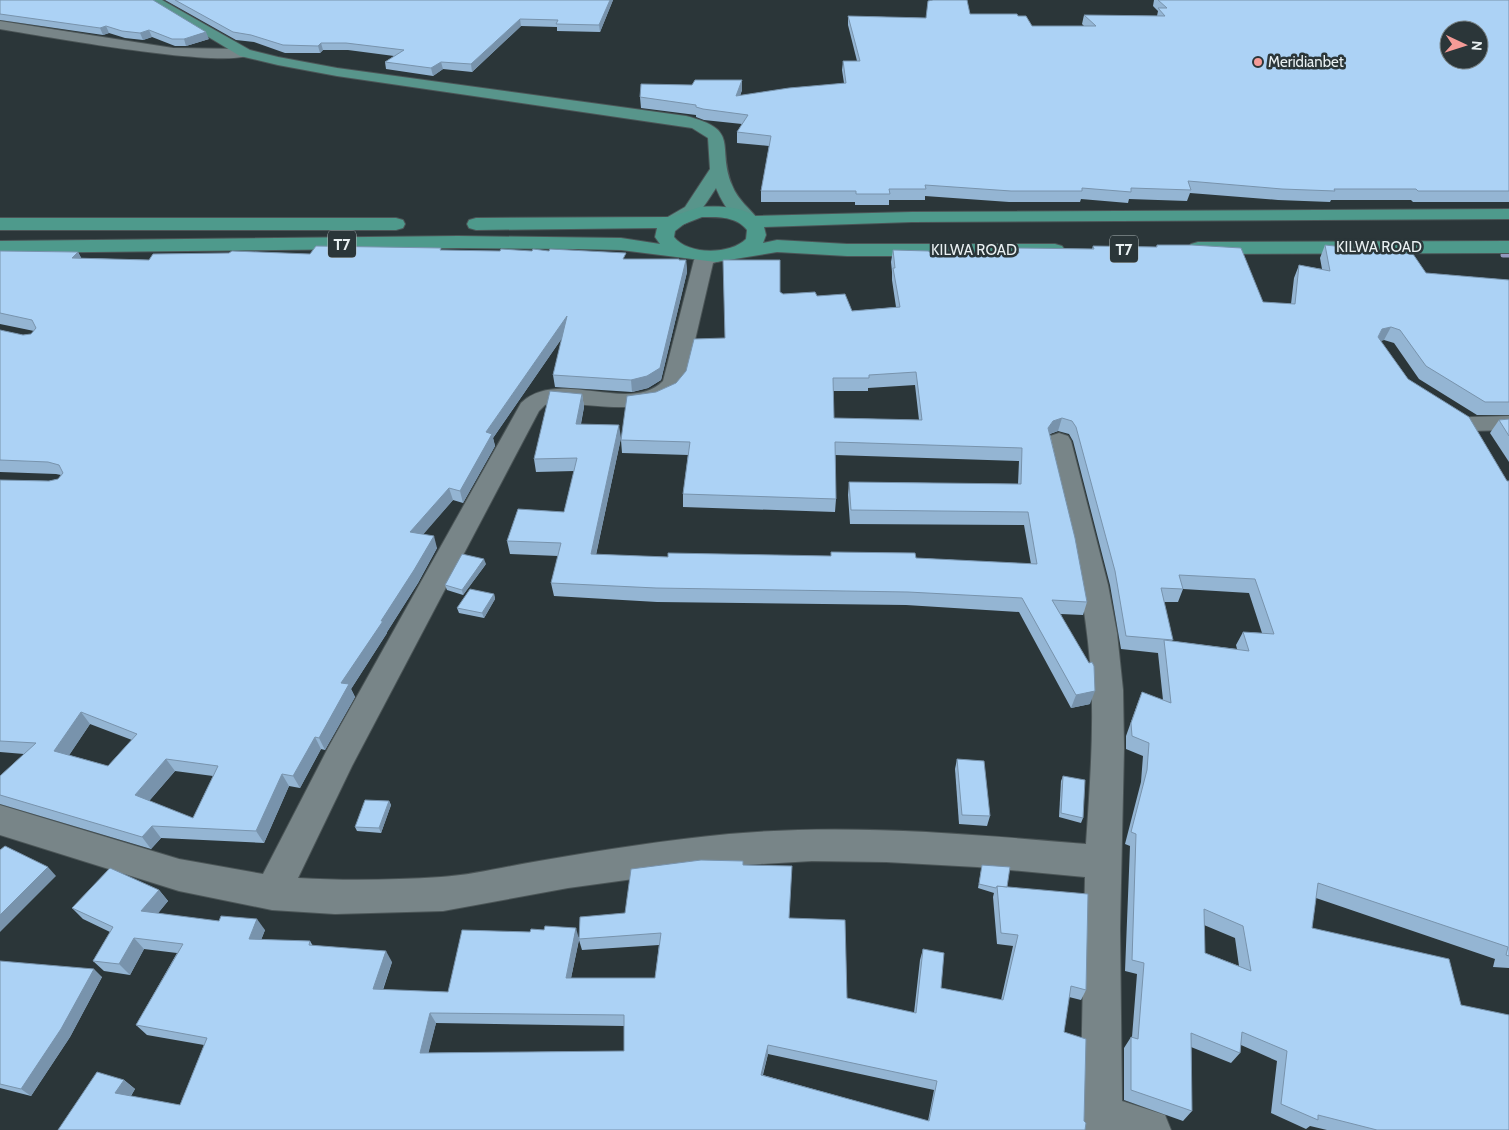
<svg xmlns="http://www.w3.org/2000/svg" width="1509" height="1130" font-family="Cabin,sans-serif">
<rect width="100%" height="100%" fill="#2b3639"/>
<g fill="none" stroke-linecap="round" stroke-linejoin="round">
<polyline stroke="#9398bd" stroke-width="5" points="1503,255 1509,255"/>
<defs>
<g id="minor">
<path d="M0 21 173 48 245 49 252 53C237 72 32 34 0 29Z"/>
<path d="M713 251 720 253 723 257 720 261 713 263 685 383C681 389 675 396 669 399 638 414 586 404 552 402L545 405 539 411 352 766 298 878C345 881 394 880 441 877 474 875 507 866 539 861 602 850 666 840 729 834 848 823 967 834 1086 844 1090 784 1095 722 1090 662 1084 587 1065 514 1047 441L1050 436 1059 433 1068 436 1071 441 1108 585 1117 633 1123 690 1124 748 1120 929 1122 1101 1165 1115 1171 1130H1080L1085 877 977 867 886 862 812 861 728 866 568 888 443 911 335 914 272 910 179 891 0 835V805L179 859 263 874 328 748 521 403C558 367 630 415 663 381L694 260 697 256Z"/>
<polygon points="1509,416 1509,430 1471,431 1463,429 1459,424 1463,419 1471,417"/>
</g>
<path id="primary" d="M147 0H162L250 50 278 57 337 68 686 116C742 130 716 146 732 185 738 201 751 209 760 222L757 226C738 231 722 203 716 188 705 205 690 232 666 226L663 222 666 218 685 207 710 169 708 138 692 128 337 76 278 65 240 56Z"/>
<g id="trunk">
<path d="M700 207C719 206 738 206 755 216L912 212 1509 209V219L912 222 764 227 766 235 763 243 777 240 847 244H1055L1062 246 1065 250 1062 254 1055 256H847L777 252 716 262 621 250 577 249 458 248 0 253V241L458 236 621 238 660 244 655 237 657 228 476 230 469 228 467 224 469 220 476 218 670 217ZM702 217C718 217 736 216 747 230L746 239C730 255 688 255 674 237L675 231 684 224Z"/>
<polygon points="0,218 396,218 403,220 405,224 403,228 396,230 0,230"/>
<polygon points="1509,241 1509,253 1198,254 1191,252 1188,248 1191,244 1198,242"/>
</g>
</defs>
<use href="#minor" stroke="#4b5557" stroke-width="2"/>
<use href="#primary" stroke="#4b5557" stroke-width="2"/>
<use href="#trunk" stroke="#4b5557" stroke-width="2"/>
<use href="#minor" fill="#788588" fill-rule="evenodd"/>
<use href="#primary" fill="#58958b" fill-rule="evenodd"/>
<use href="#trunk" fill="#4e9a8c" fill-rule="evenodd"/>
</g>
<g fill="#94b5d3" fill-rule="evenodd">
<polygon points="0,0 209,39 186,46 175,46 152,37 143,40 125,38 109,33 103,35 0,20"/>
<polygon points="165,0 613,0 600,32 557,31 557,27 521,26 472,72 443,69 433,76 386,69 385,62 394,56 348,50 323,50 320,53 285,53 254,42 236,40"/>
<polygon points="1154,0 1509,0 1509,202 1413,202 1411,200 1331,200 1330,202 1278,200 1190,193 1187,201 1129,199 1128,203 1081,199 1080,202 1009,202 925,196 925,200 889,200 889,205 855,205 855,202 761,202 761,191 769,146 737,143 737,132 742,124 704,120 696,117 696,115 641,108 640,97 692,85 742,80 742,90 740,96 844,83 842,70 843,61 857,61 848,25 848,16 926,18 970,14 1018,16 1032,26 1084,26 1082,24 1084,15 1157,16 1158,11 1153,6"/>
<path d="M1157 245 1263 302 1291 304 1294 278 1299 265 1322 269 1320 258 1325 245 1426 273 1509 280V415H1477L1419 379 1394 343 1384 340 1380 341 1408 379 1507 481H1509V968L1493 967 1495 959 1316 898 1312 928 1461 1005 1509 1130H1327L1310 1126 1306 1129 1271 1113 1277 1061 1241 1045 1240 1053 1231 1063 1191 1047 1192 1111 1183 1121 1124 1100V1048L1131 1037H1132L1137 974 1125 971 1130 846 1125 844 1141 782 1143 756 1126 749V736L1137 705 1142 692 1163 700 1158 653 1121 649 1110 585 1073 441 1069 434 1058 431 1050 434 1087 602 1083 615 1061 614 1090 704 1071 708 1019 612 906 605 657 602 554 596 551 583 558 556 510 554 507 541 564 512 574 471 536 472 534 459 582 394 584 407 581 424 621 438 596 555 668 557 831 556V552L916 558 1031 564 1024 525 850 524 848 495 849 482 1018 484 1019 461 835 455 836 499 835 512 683 507V494L688 455 622 453 621 440 656 392 676 383 725 338 780 292 783 294 817 296 852 311 896 307 892 280V272L891 262 893 250 929 252 1017 253V248L1092 249 1093 246 1156 247ZM915 385 919 420 834 418 833 391H868V388ZM1183 589 1249 593 1262 633 1243 632 1236 645 1237 649 1172 641 1164 602H1178ZM1204 925 1235 938 1239 966 1205 953Z"/>
<path d="M441 248V250L626 259 686 260 687 272 661 380 648 388 632 392 555 387 553 375 562 338 493 438 495 446 463 503 453 500 423 534 437 548 418 583 387 632V633L351 689 355 697 325 750 321 749 300 788 289 786 264 843 161 838 151 849 0 804V776L24 754 0 752V480L49 481 58 479 61 475 56 474 0 472V330L23 335 31 334 34 331 0 324V251L78 252 81 258 149 260 310 254ZM90 724 132 740 108 766 69 755ZM175 771 213 776 193 818 149 801Z"/>
<polygon points="1509,419 1509,462 1490,433 1499,420"/>
<polygon points="486,564 463,595 447,590 445,585"/>
<polygon points="494,594 495,599 484,618 459,613 457,608"/>
<polygon points="957,759 990,816 987,826 959,824 955,769"/>
<polygon points="1063,776 1083,818 1081,823 1059,817 1061,781"/>
<polygon points="389,801 391,805 381,833 357,831 355,827"/>
<path d="M743 865 789 918 847 998 914 1013 920 960 923 949 941 988 1001 1000 1013 946 997 944 993 897 994 893 978 888 982 865 1007 887 1086 990 1081 1000 1069 997 1064 1032 1084 1121 58 1130 124 1080 135 1089 131 1096 180 1105 204 1045 147 1035 136 1025 177 953 144 949 130 975 104 971 93 961 110 932 83 919 72 908 159 890 168 901 158 913 265 930 261 940 310 941 313 946 392 962 383 990 448 992 579 937 625 913ZM579 940 582 950 659 945 655 978H571ZM436 1023 624 1026V1051L428 1053ZM768 1054 934 1090 928 1121 763 1075Z"/>
<polygon points="0,961 102,977 70,1037 31,1096 0,1088"/>
</g>
<g fill="#7893ac">
<polygon points="610,0 613,0 600,32 599,25"/>
<polygon points="520,19 521,26 472,72 471,64"/>
<polygon points="106,26 109,33 103,35 100,28"/>
<polygon points="149,30 152,37 143,40 140,33"/>
<polygon points="206,32 209,39 186,46 184,39"/>
<polygon points="321,43 323,50 320,53 318,46"/>
<polygon points="441,62 443,69 433,76 431,68"/>
<polygon points="742,80 742,90 736,106 736,96"/>
<polygon points="78,252 84,263 72,258"/>
<polygon points="686,260 687,272 661,380 648,388 632,392 631,380"/>
<polygon points="567,316 569,328 493,438 495,446 463,503 460,491 486,432"/>
<polygon points="1391,327 1384,340 1376,342 1382,329"/>
<polygon points="582,394 584,407 578,437 576,424"/>
<polygon points="1062,418 1058,431 1049,434 1048,428 1053,421"/>
<polygon points="619,425 621,438 593,568 591,554"/>
<polygon points="449,488 453,500 415,544 410,532"/>
<polygon points="434,536 437,548 418,583 387,632 387,633 351,689 355,697 325,750 319,738 341,683"/>
<polygon points="484,559 486,564 463,595 462,590"/>
<polygon points="494,594 495,599 484,618 482,613"/>
<polygon points="1095,691 1090,704 1071,708 1076,695"/>
<polygon points="81,712 90,724 64,763 54,751"/>
<polygon points="315,737 321,749 300,788 293,776"/>
<polygon points="166,759 175,771 144,807 135,795"/>
<polygon points="282,774 289,786 264,843 256,831"/>
<polygon points="389,801 391,805 381,833 379,828"/>
<polygon points="152,826 161,838 151,849 142,837"/>
<polygon points="48,867 56,876 0,932 0,915"/>
<polygon points="159,890 168,901 151,922 141,911"/>
<polygon points="257,919 265,930 257,950 249,939"/>
<polygon points="576,928 579,939 569,988 566,978"/>
<polygon points="134,938 144,949 130,975 119,964"/>
<polygon points="386,951 392,962 379,1000 373,989"/>
<polygon points="94,969 102,977 70,1037 31,1096 21,1089"/>
<polygon points="430,1013 436,1023 426,1063 420,1053"/>
<polygon points="768,1045 768,1054 760,1084 761,1075"/>
<polygon points="124,1080 135,1089 126,1103 115,1093"/>
</g>
<g fill="#acd2f5" stroke="#7893ac" fill-rule="evenodd">
<polygon points="0,0 153,0 206,32 184,39 172,39 149,30 140,33 122,31 106,26 100,28 0,14"/>
<polygon points="175,0 610,0 599,25 556,24 558,20 520,19 471,64 441,62 431,68 385,62 404,50 346,43 321,43 318,46 283,45 251,35 233,32"/>
<path d="M933 0H967L970 14H1017L1018 16H1026L1032 26H1096L1084 15 1165 16 1158 8H1167L1158 0H1509V191H1418L1416 189H1334L1335 191 1282 189 1188 181 1191 190 1131 188V192L1082 188V191H1011L925 185 926 189H889L890 194H856V191H761L771 136 737 132 748 115 703 109 696 107V105L640 97 641 84 692 85 695 80H742L736 96 789 88 846 83 843 61H860L848 16 926 18 928 1ZM1449 30H1479V60H1449Z"/>
<path d="M1157 245H1192L1241 248 1263 302 1295 304 1299 265 1330 271 1325 245 1413 254 1426 273 1509 280V402H1485L1426 366 1400 330 1391 327 1382 329 1378 337 1408 379 1469 417 1507 481H1509V956L1506 955 1508 947 1318 883 1312 928 1449 959 1461 1005 1509 1015V1130H1377L1318 1115V1120L1281 1104 1287 1051 1242 1032 1240 1053 1191 1033 1192 1111 1131 1090V1037L1138 1039 1144 963 1132 960 1136 834 1131 832 1147 770 1149 743 1132 736 1131 723 1142 692 1171 703 1164 640 1249 651 1243 632 1274 634 1255 579 1179 575 1183 589 1161 588 1173 640 1126 636 1115 571 1076 427 1072 421 1062 418 1053 421 1048 428 1075 538 1087 602 1052 600 1089 663 1092 662 1094 666 1095 691 1076 695 1022 598 908 592 656 588 551 583 561 543 507 541 518 509 564 512 577 458 534 459 550 391 582 394 576 424 619 425 591 554 668 557V553L831 556V552L915 553 916 558 1037 564 1028 512 851 510 849 482 1021 484 1022 448 835 442 836 499 683 494 690 442 621 440 627 396 656 392 676 383 686 371 694 339 725 338 723 260H780V292L783 294 815 292 817 296 845 294 852 311 900 307 893 268H895L893 250 929 251V252L1019 253 1017 248 1094 249 1093 246 1157 247ZM916 372 922 420 834 418 833 378H869V375ZM1204 909 1243 926 1251 971 1205 953Z"/>
<path d="M316 246 441 248 440 250 500 251 501 249 532 251 533 249 549 251 550 249 626 253 623 259H679V260H686L660 368 647 376 631 380 553 375 567 316 486 432 492 434 460 491 449 488 410 532 434 536 414 570 381 621H383L341 683 349 684 319 738 315 737 293 776 282 774 256 831 152 826 142 837 0 795V776L36 743 0 741V480L49 481 58 479 63 473 59 465 48 462 0 460V330L23 335 31 334 36 328 32 320 0 313V251L78 252 72 258 149 260 153 254 229 253 232 251 310 254ZM81 712 137 734 108 766 54 751ZM166 759 218 766 193 818 135 795Z"/>
<polygon points="1509,419 1509,436 1499,420"/>
<polygon points="462,554 484,559 462,590 445,585"/>
<polygon points="470,589 494,594 482,613 457,608"/>
<polygon points="957,759 984,761 990,816 962,815"/>
<polygon points="1063,776 1085,780 1083,818 1061,813"/>
<polygon points="365,800 389,801 379,828 355,827"/>
<polygon points="5,846 48,867 0,915 0,850"/>
<path d="M701 860 743 861V865L792 866 789 918 845 920 847 998 916 1013 923 949 944 953 941 988 1003 1000 1018 935 1001 933 997 886 1088 894 1086 990 1071 986 1064 1032 1086 1039 1084 1121 1086 1123 1085 1130H58L97 1072 124 1080 115 1093 180 1105 207 1038 136 1025 183 944 134 938 119 964 93 961 113 927 72 908 110 868 159 890 141 911 219 921 221 916 257 919 249 939 310 941 309 945 386 951 373 989 448 992 462 930 530 932 531 929 544 930 545 926 576 928 566 978H655L661 933 579 939 580 917 625 913 631 869ZM430 1013 624 1015V1051L420 1053ZM768 1045 937 1081 929 1121 761 1075Z"/>
<polygon points="982,865 1010,867 1007,887 997,886 996,888 979,884"/>
<polygon points="0,961 94,969 61,1029 21,1089 0,1084"/>
</g>
<circle fill="#f59b97" stroke="#2b3639" stroke-width="2" cx="1258" cy="62" r="5"/>
<g text-anchor="middle" stroke-width="5" stroke-linejoin="round" paint-order="stroke">
<g font-size="15" fill="#e9f0f2" stroke="#2b3639" text-anchor="start">
<text x="1268" y="67">Meridianbet</text>
</g>
<g font-size="15" fill="#e9f0f2" stroke="#2b3639">
<text x="1379" y="252">KILWA ROAD</text>
<text x="974" y="255">KILWA ROAD</text>
</g>
<g fill="#2b3639" stroke="#b0b8ba" stroke-width="1">
<rect x="328" y="230.5" width="28" height="27" rx="4"/>
<rect x="1110" y="235.5" width="28" height="27" rx="4"/>
</g>
<g font-size="16" font-weight="bold" fill="#e9f0f2">
<text x="342" y="250">T7</text>
<text x="1124" y="255">T7</text>
</g>
</g>
<g transform="translate(1464 45) rotate(94)"><circle r="24" fill="#2b3639" stroke="#778083"/>
<path d="M0-4L9 19L0 12L-9 19Z" fill="#f59b97"/>
<text y="-8" font-size="14" font-weight="bold" text-anchor="middle" fill="#e9f0f2">N</text>
</g>
</svg>
